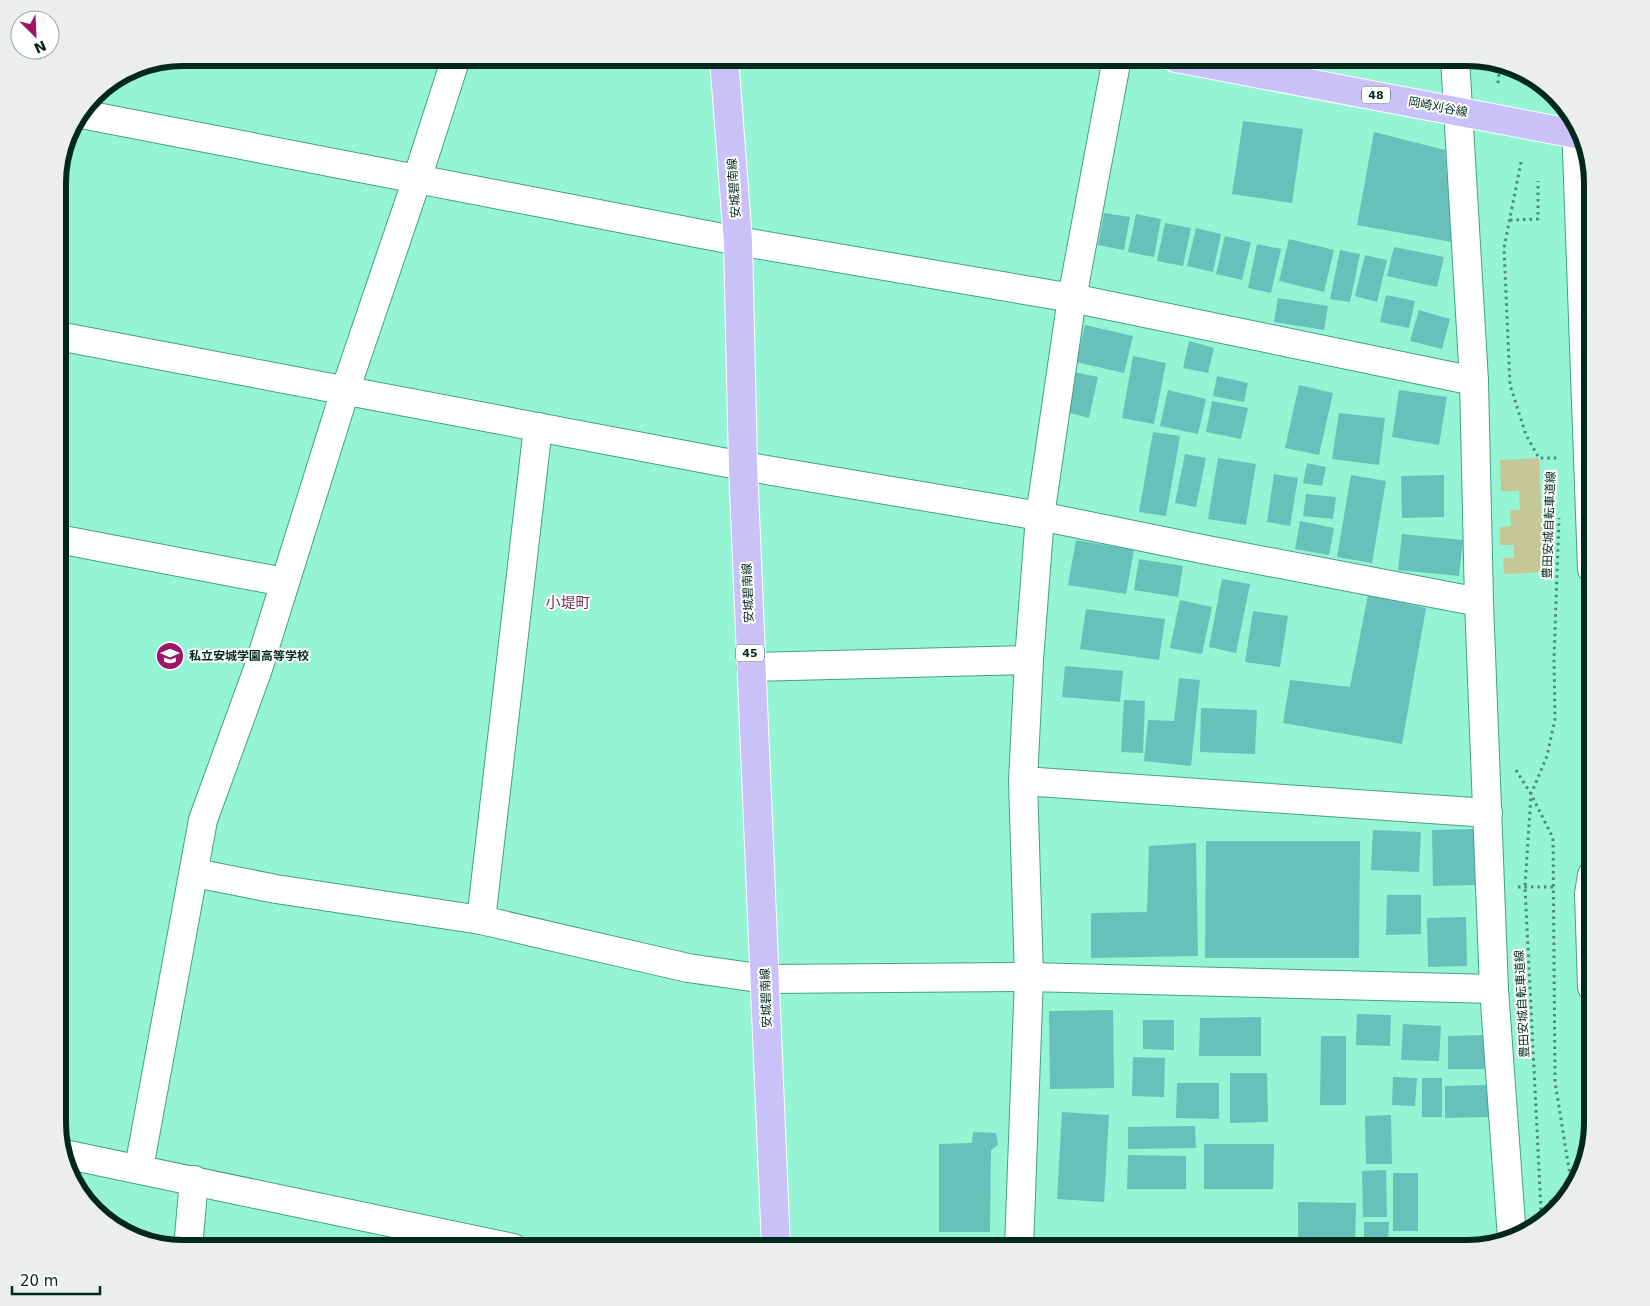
<svg xmlns="http://www.w3.org/2000/svg" width="1650" height="1306" font-family="'DejaVu Sans','Noto Sans JP',sans-serif">
<rect width="100%" height="100%" fill="#95f4d4"/>
<polygon fill="#c5c896" points="1539,458 1544,572 1504,574 1503,558 1514,558 1514,545 1500,545 1500,527 1511,526 1510,510 1520,510 1519,491 1501,491 1500,460"/>
<g fill="#68c0bb">
<polygon points="629,58 679,58 676,68 628,62"/>
<polygon points="1243,121 1303,129 1292,203 1232,194"/>
<polygon points="1374,132 1445,150 1452,242 1357,225"/>
<polygon points="1104,213 1130,217 1124,250 1098,245"/>
<polygon points="1136,214 1161,219 1154,257 1128,252"/>
<polygon points="1165,223 1191,228 1183,266 1157,261"/>
<polygon points="1196,228 1221,234 1213,272 1187,266"/>
<polygon points="1225,236 1251,242 1242,280 1216,274"/>
<polygon points="1289,239 1334,250 1324,292 1279,281"/>
<polygon points="1257,244 1281,249 1271,293 1248,288"/>
<polygon points="1394,247 1444,257 1437,287 1387,276"/>
<polygon points="1340,250 1360,254 1350,302 1330,299"/>
<polygon points="1365,255 1387,260 1377,302 1355,296"/>
<polygon points="1386,295 1415,301 1409,328 1380,322"/>
<polygon points="1278,298 1328,306 1324,330 1274,322"/>
<polygon points="1419,310 1450,319 1442,349 1410,341"/>
<polygon points="1085,325 1133,336 1124,373 1076,362"/>
<polygon points="1189,341 1214,348 1208,373 1183,368"/>
<polygon points="1133,356 1166,363 1154,424 1122,418"/>
<polygon points="1074,372 1098,377 1089,418 1065,412"/>
<polygon points="1217,376 1248,383 1244,402 1213,396"/>
<polygon points="1299,385 1333,393 1319,455 1285,448"/>
<polygon points="1168,390 1206,399 1198,434 1160,426"/>
<polygon points="1399,390 1447,397 1439,445 1392,437"/>
<polygon points="1212,401 1248,408 1241,439 1206,432"/>
<polygon points="1339,413 1385,418 1379,465 1332,459"/>
<polygon points="1153,432 1180,436 1166,516 1139,512"/>
<polygon points="1185,454 1206,458 1196,507 1175,503"/>
<polygon points="1218,458 1256,464 1246,525 1208,519"/>
<polygon points="1307,463 1326,467 1322,486 1303,483"/>
<polygon points="1274,474 1298,478 1290,526 1267,522"/>
<polygon points="1351,475 1386,481 1372,563 1337,557"/>
<polygon points="1444,475 1444,517 1402,518 1401,476"/>
<polygon points="1306,494 1336,497 1333,519 1303,516"/>
<polygon points="1300,521 1334,528 1329,555 1295,549"/>
<polygon points="1402,534 1463,540 1459,576 1398,570"/>
<polygon points="1076,540 1134,550 1126,594 1068,585"/>
<polygon points="1139,559 1183,566 1178,597 1134,590"/>
<polygon points="1222,579 1250,584 1236,653 1209,647"/>
<polygon points="1368,595 1426,608 1402,744 1283,723 1290,680 1350,687"/>
<polygon points="1180,600 1212,607 1202,654 1170,648"/>
<polygon points="1086,609 1165,619 1159,660 1080,649"/>
<polygon points="1253,611 1288,616 1280,667 1245,662"/>
<polygon points="1065,666 1123,671 1120,702 1062,697"/>
<polygon points="1179,678 1200,680 1191,766 1144,761 1148,720 1174,721"/>
<polygon points="1124,700 1145,701 1143,753 1121,752"/>
<polygon points="1201,708 1257,710 1255,754 1200,752"/>
<polygon points="1474,829 1475,885 1433,886 1432,830"/>
<polygon points="1373,830 1421,832 1419,872 1371,870"/>
<polygon points="1206,841 1360,841 1359,958 1205,958"/>
<polygon points="1196,843 1198,956 1091,958 1091,913 1147,912 1149,846"/>
<polygon points="1387,895 1421,895 1421,934 1386,935"/>
<polygon points="1466,917 1467,966 1428,967 1427,918"/>
<polygon points="1113,1010 1114,1088 1050,1089 1049,1011"/>
<polygon points="1357,1014 1391,1015 1390,1046 1356,1045"/>
<polygon points="1261,1017 1261,1056 1199,1056 1200,1018"/>
<polygon points="1143,1020 1174,1020 1174,1050 1143,1049"/>
<polygon points="1403,1024 1441,1026 1439,1061 1401,1060"/>
<polygon points="1489,1035 1489,1069 1448,1069 1448,1036"/>
<polygon points="1321,1036 1346,1036 1346,1105 1320,1105"/>
<polygon points="1133,1057 1165,1058 1164,1097 1132,1096"/>
<polygon points="1230,1073 1267,1073 1268,1122 1230,1123"/>
<polygon points="1393,1077 1417,1078 1415,1106 1392,1105"/>
<rect x="1422" y="1078" width="20" height="39"/>
<polygon points="1177,1083 1219,1083 1219,1119 1176,1118"/>
<polygon points="1489,1085 1489,1117 1445,1118 1445,1086"/>
<polygon points="1062,1112 1109,1115 1104,1202 1057,1199"/>
<polygon points="1391,1115 1392,1164 1366,1164 1365,1116"/>
<polygon points="1195,1126 1196,1148 1128,1149 1128,1127"/>
<polygon points="973,1132 996,1133 998,1145 991,1150 990,1232 939,1232 939,1144 972,1143"/>
<polygon points="1204,1144 1274,1144 1273,1189 1204,1189"/>
<polygon points="1128,1155 1186,1156 1186,1189 1127,1189"/>
<polygon points="1386,1170 1387,1217 1363,1217 1362,1171"/>
<rect x="1393" y="1173" width="25" height="58"/>
<polygon points="1298,1202 1356,1203 1355,1245 1298,1245"/>
<polygon points="1364,1222 1389,1222 1388,1243 1364,1242"/>
</g>
<g fill="none" stroke-linecap="round" stroke-linejoin="round">
<defs>
<g id="street">
<polyline points="1455,58 1474,381 1479,602 1494,989 1512,1238"/>
<polyline points="81,114 738,241 1072,298 1474,381"/>
<polyline points="1576,124 1592,569"/>
<polyline points="58,336 743,466 1040,516 1207,550 1479,602"/>
<polyline points="58,539 284,582"/>
<polyline points="751,667 1029,660"/>
<polyline points="1023,781 1488,813"/>
<polyline points="195,873 276,889 481,920 688,968 765,979 1029,977 1494,989"/>
<polyline points="481,920 538,427"/>
<polyline points="1592,987 1589,894 1592,875"/>
<polyline points="139,1168 203,820 258,669 345,391 417,179 456,58"/>
<polyline points="188,1248 194,1180"/>
<polyline points="1019,1248 1029,977 1023,781 1029,660 1040,516 1072,298 1117,58"/>
</g>
<polyline id="secondary" points="64,1154 513,1248"/>
<g id="primary">
<polyline points="724,58 738,241 743,466 776,1248"/>
<polyline points="1176,58 1581,135"/>
</g>
</defs>
<use href="#street" stroke="#41a285" stroke-width="30"/>
<use href="#secondary" stroke="#41a285" stroke-width="30"/>
<use href="#primary" stroke="#fff" stroke-width="30"/>
<g stroke="#498c76" stroke-width="3" stroke-dasharray="2.5 4" stroke-linecap="butt">
<polyline points="1498,83 1500,64"/>
<polyline points="1521,162 1504,248 1510,385 1526,435 1539,458 1559,458"/>
<polyline points="1510,220 1538,219 1538,181"/>
<polyline points="1516,770 1531,794 1553,838 1555,1082 1572,1188"/>
<polyline points="1518,887 1554,887"/>
<polyline points="1541,1210 1525,887 1531,794 1547,756 1555,719 1554,658 1559,518"/>
<polyline points="1549,1214 1548,1202 1564,1201"/>
</g>
<use href="#street" stroke="#fff" stroke-width="28"/>
<use href="#secondary" stroke="#fff" stroke-width="28"/>
<use href="#primary" stroke="#cac1f8" stroke-width="28"/>
</g>
<defs>
<symbol id="school-disc" viewBox="-11 -11 22 22"><circle r="9.5" fill="#9c1667" stroke="#fff"/><path d="M0-5L7-2L0 1L-7-2ZM-4 1L0 2.5L4 1V4Q0 6-4 4Z" fill="#fff"/></symbol>
</defs>
<g fill-rule="evenodd">
<use href="#school-disc" x="154" y="640" width="32" height="32"/>
</g>
<g text-anchor="middle" stroke-width="4" stroke-linejoin="round" paint-order="stroke">
<g fill="#fff" stroke="#4c6860" stroke-width="1">
<rect x="1362" y="86.5" width="28" height="17" rx="4"/>
<rect x="736" y="644.5" width="28" height="17" rx="4"/>
</g>
<g font-size="11" font-weight="bold" fill="#00281c">
<text x="1376" y="99">48</text>
<text x="750" y="657">45</text>
</g>
<g font-size="12" fill="#00281c" stroke="#fff">
<text transform="translate(1438 107) rotate(11)" y="4">岡崎刈谷線</text>
<text transform="translate(734 188) rotate(-94)" y="4">安城碧南線</text>
<text transform="translate(1549 525) rotate(-88)" y="4">豊田安城自転車道線</text>
<text transform="translate(748 593) rotate(-92)" y="4">安城碧南線</text>
<text transform="translate(766 998) rotate(-92)" y="4">安城碧南線</text>
<text transform="translate(1522 1004) rotate(-93)" y="4">豊田安城自転車道線</text>
</g>
<g font-size="12" font-weight="bold" fill="#00281c" stroke="#fff" text-anchor="start">
<text x="189" y="660">私立安城学園高等学校</text>
</g>
<g font-size="15" fill="#733354" stroke="#fff">
<text x="568" y="608">小堤町</text>
</g>
</g>
<path d="M0 0H1650V1306H0ZM183 66H1467A117 117 0 0 1 1584 183V1123A117 117 0 0 1 1467 1240H183A117 117 0 0 1 66 1123V183A117 117 0 0 1 183 66Z" fill="#ebeeed" fill-rule="evenodd"/>
<path fill="none" stroke="#00281c" stroke-width="6" d="M183 66H1467A117 117 0 0 1 1584 183V1123A117 117 0 0 1 1467 1240H183A117 117 0 0 1 66 1123V183A117 117 0 0 1 183 66Z"/>
<g transform="translate(35 35) rotate(156)"><circle r="24" fill="#ffffff" stroke="#99a9a4"/>
<path d="M0-4L9 19L0 12L-9 19Z" fill="#9c1667"/>
<text y="-8" font-size="14" font-weight="bold" text-anchor="middle" fill="#00281c">N</text>
</g>
<path d="M12 1286v8h88v-8" fill="none" stroke="#00281c" stroke-width="2.5"/>
<text x="20" y="1286" font-size="15" fill="#00281c" stroke="#ffffff" stroke-width="4" paint-order="stroke">20 m</text>
</svg>
